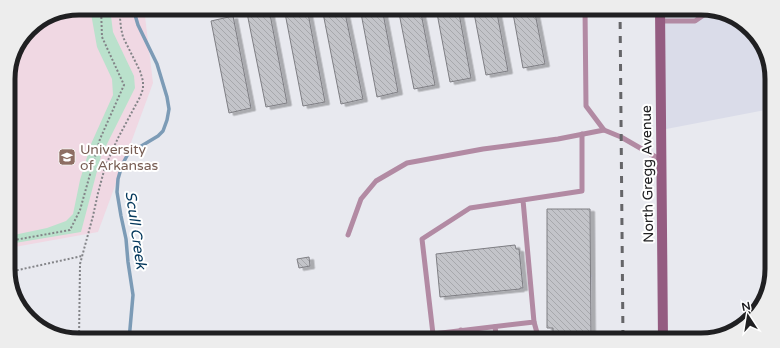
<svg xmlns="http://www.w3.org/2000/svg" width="780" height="348" font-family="'Varela Round',sans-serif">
<defs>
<pattern id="building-back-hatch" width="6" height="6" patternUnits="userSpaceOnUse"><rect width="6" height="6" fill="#c3c4c9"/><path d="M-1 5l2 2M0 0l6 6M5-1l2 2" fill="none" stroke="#a7a8ac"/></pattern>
<filter id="shadow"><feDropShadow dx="4.5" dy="2.5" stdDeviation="0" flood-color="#0004"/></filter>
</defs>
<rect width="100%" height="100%" fill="#e8e9ef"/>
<polygon fill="#dadce9" points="660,8 701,8 729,13 757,35 771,69 771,109 661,130"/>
<polygon fill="#f0d8e3" points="79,8 144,8 153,83 98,232 9,248 8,74 15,47 32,26"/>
<polygon fill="#bae1cc" points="90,8 110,8 113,32 134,76 135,88 101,156 81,232 9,244 9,236 47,228 66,221 73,214 80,180 91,144 113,95 112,79 97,47"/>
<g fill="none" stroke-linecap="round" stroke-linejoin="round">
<polyline stroke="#7c9bb6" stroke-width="3.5" points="129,340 133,295 128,262 126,239 121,216 117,192 118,179 122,165 128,154 158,136 163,131 167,120 169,109 167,97 157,64 138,25 133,8"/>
</g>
<g fill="url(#building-back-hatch)" stroke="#7e7e83" filter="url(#shadow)">
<polygon points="284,8 307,8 325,102 303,106"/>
<polygon points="322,8 344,8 363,99 341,104"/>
<polygon points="360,8 382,8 398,92 377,97"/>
<polygon points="398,8 420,8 435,85 414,89"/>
<polygon points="436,8 458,8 471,78 450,82"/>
<polygon points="473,8 496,8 508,71 486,75"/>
<polygon points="512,8 534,8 545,64 523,68"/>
<polygon points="269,9 287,103 266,107 247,13"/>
<polygon points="233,16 251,108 229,113 211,21"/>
<polygon points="547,209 590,209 591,338 553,338 553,328 547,328"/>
<polygon points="515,245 516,249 519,249 523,288 520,288 520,289 440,297 436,254"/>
<polygon points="309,257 310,266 299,268 297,259"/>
</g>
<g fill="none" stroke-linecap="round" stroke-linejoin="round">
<g stroke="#838488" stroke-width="2" stroke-dasharray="2 2" stroke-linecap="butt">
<polyline points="9,241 70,230 80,210 100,139 124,85 102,37 101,8"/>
<polyline points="9,272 82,256"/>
<polyline points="79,340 80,264 93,216 98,193 105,167 118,138 140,97 143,89 143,81 140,71 123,37 121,28 119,8"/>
</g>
<g stroke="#b28aa3" stroke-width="5">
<polyline points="585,8 586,106 604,130 621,137 661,160"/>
<polyline points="660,21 695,21 711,10"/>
<polyline points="523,200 534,322 433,334 422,239 470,208 582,191 582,134"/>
<polyline points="348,235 361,199 376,181 407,163 483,149 558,139 604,130"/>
<polyline points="534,322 539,340"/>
<polyline points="495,327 497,340"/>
<polyline points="461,330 463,340"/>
<polyline points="433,334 433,340"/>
</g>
<polyline stroke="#945c81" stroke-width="10" points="660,8 663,340"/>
<polyline stroke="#656568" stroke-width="3" stroke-dasharray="7 7" stroke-linecap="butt" points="620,8 623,340"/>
</g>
<defs>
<symbol id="university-square" viewBox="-11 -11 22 22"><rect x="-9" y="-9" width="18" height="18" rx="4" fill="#8d6e63" stroke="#fff"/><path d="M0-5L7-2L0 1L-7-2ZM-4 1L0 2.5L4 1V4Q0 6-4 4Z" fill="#fff"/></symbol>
</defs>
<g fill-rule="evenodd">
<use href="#university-square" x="57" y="147" width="20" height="20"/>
</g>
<g text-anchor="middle" stroke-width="4" stroke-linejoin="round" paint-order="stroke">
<g font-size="14" fill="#785e54" stroke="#fff" text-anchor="start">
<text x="80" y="154">University<tspan x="80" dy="16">of Arkansas</tspan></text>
</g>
<g font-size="14" fill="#202022" stroke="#fff">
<text transform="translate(647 174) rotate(-91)" y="5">North Gregg Avenue</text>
</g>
<g font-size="15" font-style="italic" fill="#03375b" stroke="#fff">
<text transform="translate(136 230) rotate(82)" y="5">Scull Creek</text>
</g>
</g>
<path d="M0 0H780V348H0ZM79 15H701A64 64 0 0 1 765 79V269A64 64 0 0 1 701 333H79A64 64 0 0 1 15 269V79A64 64 0 0 1 79 15Z" fill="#ededed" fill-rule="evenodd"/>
<path fill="none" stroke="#202022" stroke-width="5" d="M79 15H701A64 64 0 0 1 765 79V269A64 64 0 0 1 701 333H79A64 64 0 0 1 15 269V79A64 64 0 0 1 79 15Z"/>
<g transform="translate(748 316) rotate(348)" stroke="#ffffff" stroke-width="3" paint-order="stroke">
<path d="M0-3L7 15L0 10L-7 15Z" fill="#202022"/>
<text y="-6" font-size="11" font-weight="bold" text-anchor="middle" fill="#202022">N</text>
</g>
</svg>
